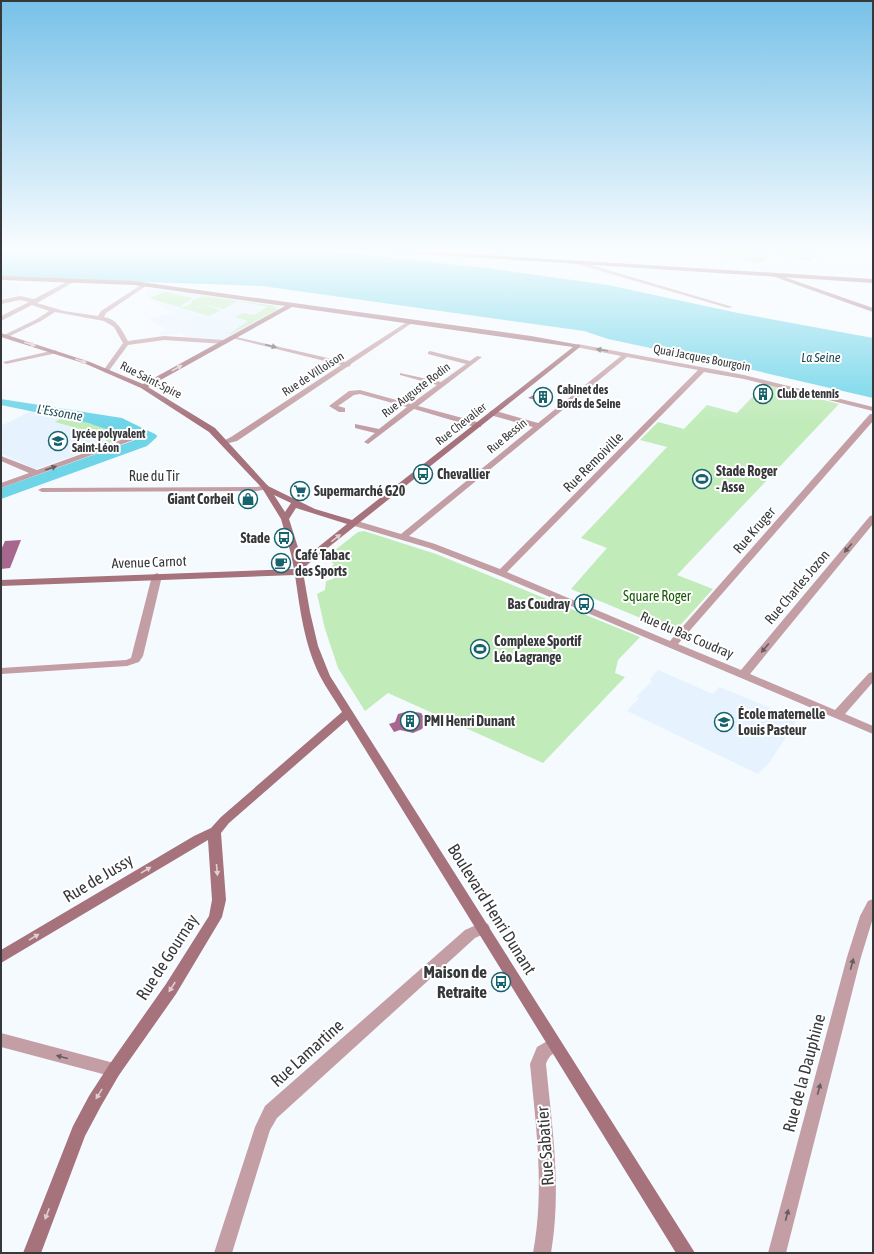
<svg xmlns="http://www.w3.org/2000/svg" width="874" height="1254" font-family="'Asap Condensed',sans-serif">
<rect width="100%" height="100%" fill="#f5fafe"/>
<g fill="#e6f2fd">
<polygon points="1,282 27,283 18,288 20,293 1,301"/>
<polygon points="147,289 180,291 283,306 226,339 185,337 181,333 161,336 159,331 167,330 149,319 171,313 146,296"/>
<polygon points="33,410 104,427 134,438 118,440 36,469 1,454 1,426"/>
<polygon points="658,670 713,694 719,687 798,719 769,763 758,774 627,711 639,698 636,697 652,681 650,679"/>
</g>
<g fill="#c1ebb9">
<polygon points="166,292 191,298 192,299 180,306 183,307 193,303 190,302 203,296 276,306 274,308 279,309 231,334 229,334 248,321 235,317 242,313 254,315 267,307 238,301 224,309 201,304 221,310 209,316 149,298"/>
<polygon points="765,384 839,404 677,575 713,589 674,632 571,589 607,548 581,538 667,447 640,440 658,422 684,429 707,405 737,413"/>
<polygon points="63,417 104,427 134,438 118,440 109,443 106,441 109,437 55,422"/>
<polygon points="364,531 436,554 640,637 618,660 615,673 625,677 543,763 388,693 365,711 338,668 325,629 317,594 325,590 326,581 333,579 335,575 329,569 334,564 325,558 358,532"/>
</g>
<g fill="#a6d99c">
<polygon points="727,250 743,250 766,256 766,259 759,263 717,255"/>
<path d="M771 250C789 250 802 251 819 256L808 261 768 252Z"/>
</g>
<g fill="#6ed4e8">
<polygon points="1,250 296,250 356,254 487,268 608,285 738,313 873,338 873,398 740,367 608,339 584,331 262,286 1,277"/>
<polygon points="1,399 122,418 158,436 134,438 88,423 1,405"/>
</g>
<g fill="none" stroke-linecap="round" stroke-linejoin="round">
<polygon fill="#6ed4e8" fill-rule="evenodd" points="124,420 155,434 157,437 147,446 1,499 1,488 135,440 138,438 118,428 116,425 118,422"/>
</g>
<g fill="#a7668e">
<polygon points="539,392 551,395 543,402 528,398"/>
<polygon points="21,540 10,568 1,569 1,550 5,541"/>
<polygon points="409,711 421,713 426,720 422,729 413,733 400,730 394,732 389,724 395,722 398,714"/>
</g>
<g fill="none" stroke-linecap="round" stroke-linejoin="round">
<g fill="#c39ea4" fill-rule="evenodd">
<polygon points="570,260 574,260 733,307 728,308 570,262"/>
<path d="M70 280 73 282 72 283 37 303 64 311 98 316 101 311 144 283 146 284V286L106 313 104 317C117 319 122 330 128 341L164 336 225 340 228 342 225 344 164 340 128 345 108 372 106 373 103 371 123 343 114 327 104 321 55 312 41 321 8 337H4V335L37 319 49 311 32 305 1 321V316L29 302 20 300 1 304V300L20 296 34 299Z"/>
<polygon points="410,320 415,321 351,364 350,366 347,367 237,441 225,444 221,442 231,437 341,365 232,338 232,336 345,362"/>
<path d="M578 344 744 375 873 407V411L744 379 704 372 507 572 670 641 870 414H873V421L678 644 741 670 870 516 873 515V524L750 674 835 710 869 673 873 672V682L845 714 873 726V734L498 575 429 548 351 525 350 523 351 521 354 520 401 534 533 427 490 415V411H496L538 423 621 356 576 347V345ZM627 357 698 370 500 569 435 544 409 536Z"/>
<polygon points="55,350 58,352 57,353 6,364 3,362"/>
<polygon points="430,351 470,361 477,356 482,357 418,406 481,423 481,427 475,427 414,409 368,444 364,442 375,433 355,428 355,424 379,429 407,407 360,394 354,395 338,406 345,408 345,412 339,412 329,406 349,391 360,390 411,404 437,385 400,375 400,373 441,382 466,364 428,354 428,352"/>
<polygon points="129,437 135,437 136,439 1,488 1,483 29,473 1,461 1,456 37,470"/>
<polygon points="265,485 268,485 268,489 257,491 42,492 38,490 42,488 257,487"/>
<polygon points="157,573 162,576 143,656 139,662 127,666 1,674 1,668 126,660 131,658 152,576"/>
<polygon points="873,899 873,918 861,957 786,1253 768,1253 847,957 860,916 868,901"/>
<polygon points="483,922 488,924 490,928 488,932 475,938 277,1118 270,1130 232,1253 214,1253 255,1127 265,1106 465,930"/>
<polygon points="1,1033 114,1063 119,1065 122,1070 119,1075 114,1077 1,1047"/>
<path d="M554 1037 559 1039 562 1044C557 1054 550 1052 546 1064 552 1127 562 1190 551 1253H533C545 1190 536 1127 530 1064L537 1047Z"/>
</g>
<g fill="#a6727c" fill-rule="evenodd">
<polygon points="769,273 773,273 873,308 873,312 769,275"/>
<path d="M1 276 134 281 531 336 580 345V347L315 558 306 566 303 572 310 612 318 646 330 676 695 1253H676L347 720 229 823 221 833 226 900 222 917 176 994 119 1075 101 1106 85 1136 41 1253H23L73 1126 89 1096 109 1065 166 984 209 916 212 900 208 840 1 963V950L194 836 211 828 221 817 342 712C335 700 326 688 320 676 304 644 300 609 295 575L1 586V580L294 569 291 554 281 519 262 488 209 432 141 388 86 364 1 337V333L90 362 143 384 285 306 134 285 1 280ZM292 307 573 347 352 520 315 509 268 486 215 428 148 387ZM274 495 291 503 285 512ZM296 508 347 524 302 560 289 519Z"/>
</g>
<polygon fill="#90525f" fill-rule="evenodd" points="389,250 410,250 873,279 873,283 392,252"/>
</g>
<defs><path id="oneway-solid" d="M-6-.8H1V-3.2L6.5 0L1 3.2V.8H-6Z"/></defs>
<g fill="#e0ced1">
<use href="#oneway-solid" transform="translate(30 344) rotate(18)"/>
<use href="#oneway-solid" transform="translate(81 361) rotate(19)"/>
<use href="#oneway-solid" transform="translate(177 368) rotate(-29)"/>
<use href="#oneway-solid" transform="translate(336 538) rotate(-38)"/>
<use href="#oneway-solid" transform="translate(146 870) rotate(-31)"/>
<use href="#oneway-solid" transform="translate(217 870) rotate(85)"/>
<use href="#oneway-solid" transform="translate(34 937) rotate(-31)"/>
<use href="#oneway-solid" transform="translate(172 987) rotate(123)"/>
<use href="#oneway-solid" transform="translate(99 1094) rotate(122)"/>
<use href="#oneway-solid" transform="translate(47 1214) rotate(111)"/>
</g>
<g fill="#675c5f">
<use href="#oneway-solid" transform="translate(271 346) rotate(14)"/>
<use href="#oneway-solid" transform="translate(602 350) rotate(-170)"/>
<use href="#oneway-solid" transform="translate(51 468) rotate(-19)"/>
<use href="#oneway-solid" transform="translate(848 548) rotate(130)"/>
<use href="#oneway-solid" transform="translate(765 648) rotate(130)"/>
<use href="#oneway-solid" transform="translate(852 964) rotate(-75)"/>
<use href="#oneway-solid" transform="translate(62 1057) rotate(-165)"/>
<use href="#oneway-solid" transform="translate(819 1089) rotate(-75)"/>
<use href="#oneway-solid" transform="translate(787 1215) rotate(-75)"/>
</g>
<linearGradient id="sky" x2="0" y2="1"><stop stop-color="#77c1e8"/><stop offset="0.59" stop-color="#fafdff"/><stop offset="1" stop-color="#fafdff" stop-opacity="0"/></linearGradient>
<rect width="874" height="425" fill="url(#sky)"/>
<defs>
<symbol id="building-ring" viewBox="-11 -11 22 22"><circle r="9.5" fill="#fff" stroke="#16636d" stroke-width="1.5"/><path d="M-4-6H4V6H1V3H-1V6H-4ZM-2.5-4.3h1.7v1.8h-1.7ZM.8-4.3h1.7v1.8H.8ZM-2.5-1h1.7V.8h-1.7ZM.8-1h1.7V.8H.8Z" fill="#16636d"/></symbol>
<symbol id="school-ring" viewBox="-11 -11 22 22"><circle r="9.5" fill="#fff" stroke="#16636d" stroke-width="1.5"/><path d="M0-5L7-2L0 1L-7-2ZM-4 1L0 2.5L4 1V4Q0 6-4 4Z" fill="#16636d"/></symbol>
<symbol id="bus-ring" viewBox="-11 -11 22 22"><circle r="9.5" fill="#fff" stroke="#16636d" stroke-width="1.5"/><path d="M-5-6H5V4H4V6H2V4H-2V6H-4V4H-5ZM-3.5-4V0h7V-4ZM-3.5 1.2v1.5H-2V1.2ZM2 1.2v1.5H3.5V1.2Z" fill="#16636d"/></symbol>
<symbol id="stadium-ring" viewBox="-11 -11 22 22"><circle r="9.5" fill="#fff" stroke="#16636d" stroke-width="1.5"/><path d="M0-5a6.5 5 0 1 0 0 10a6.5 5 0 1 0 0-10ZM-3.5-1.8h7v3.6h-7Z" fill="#16636d"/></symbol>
<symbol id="supermarket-ring" viewBox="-11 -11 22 22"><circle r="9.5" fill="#fff" stroke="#16636d" stroke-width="1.5"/><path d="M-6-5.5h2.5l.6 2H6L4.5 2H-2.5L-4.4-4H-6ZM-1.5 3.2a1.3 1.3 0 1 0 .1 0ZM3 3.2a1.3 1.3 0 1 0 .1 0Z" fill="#16636d"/></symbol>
<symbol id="shop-ring" viewBox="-11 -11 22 22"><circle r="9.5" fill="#fff" stroke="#16636d" stroke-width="1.5"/><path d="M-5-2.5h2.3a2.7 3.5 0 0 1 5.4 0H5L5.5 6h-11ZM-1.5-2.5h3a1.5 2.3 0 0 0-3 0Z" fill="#16636d"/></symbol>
<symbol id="cafe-ring" viewBox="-11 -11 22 22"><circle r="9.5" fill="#fff" stroke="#16636d" stroke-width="1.5"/><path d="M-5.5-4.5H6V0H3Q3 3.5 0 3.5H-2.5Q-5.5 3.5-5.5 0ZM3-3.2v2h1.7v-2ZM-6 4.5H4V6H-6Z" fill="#16636d"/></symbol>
</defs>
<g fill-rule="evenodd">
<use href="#building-ring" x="752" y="383" width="22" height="22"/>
<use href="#building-ring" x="532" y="386" width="22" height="22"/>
<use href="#school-ring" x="47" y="430" width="22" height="22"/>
<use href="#bus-ring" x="412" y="463" width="22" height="22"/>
<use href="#stadium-ring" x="691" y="468" width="22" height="22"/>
<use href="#supermarket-ring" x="289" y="480" width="22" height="22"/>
<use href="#shop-ring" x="237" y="488" width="22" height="22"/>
<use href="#bus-ring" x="273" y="527" width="22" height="22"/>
<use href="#cafe-ring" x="270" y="552" width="22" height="22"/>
<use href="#bus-ring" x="573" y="593" width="22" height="22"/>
<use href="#stadium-ring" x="469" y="638" width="22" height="22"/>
<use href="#building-ring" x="399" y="710" width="22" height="22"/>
<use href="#school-ring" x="713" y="711" width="22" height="22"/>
<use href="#bus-ring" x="490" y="971" width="22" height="22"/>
</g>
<g text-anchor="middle" stroke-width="4" stroke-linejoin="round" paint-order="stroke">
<g font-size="12" fill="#36383a" stroke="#fff">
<text transform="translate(702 358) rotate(11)" y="4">Quai Jacques Bourgoin</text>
<text transform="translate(313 374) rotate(-33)" y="4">Rue de Villoison</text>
<text transform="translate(151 380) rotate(27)" y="4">Rue Saint-Spire</text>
<text transform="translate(416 390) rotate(-37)" y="4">Rue Auguste Rodin</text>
<text transform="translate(461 424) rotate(-38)" y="4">Rue Chevalier</text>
<text transform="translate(507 436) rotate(-39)" y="4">Rue Bessin</text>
</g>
<g font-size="12" font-weight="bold" fill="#36383a" stroke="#fff" text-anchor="start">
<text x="557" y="394">Cabinet des<tspan x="557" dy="14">Bords de Seine</tspan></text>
<text x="777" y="398">Club de tennis</text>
<text x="72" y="438">Lycée polyvalent<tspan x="72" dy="14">Saint-Léon</tspan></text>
</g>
<g font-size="13" font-style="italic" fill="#1e4c55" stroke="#fff">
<text x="821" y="362">La Seine</text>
<text transform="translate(60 412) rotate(10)" y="5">L'Essonne</text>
</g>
<g font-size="14" fill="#36383a" stroke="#fff">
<text transform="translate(593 462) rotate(-45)" y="5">Rue Remoiville</text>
<text x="154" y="481">Rue du Tir</text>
<text transform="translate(754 530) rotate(-49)" y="5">Rue Kruger</text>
<text transform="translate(149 562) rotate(-2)" y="5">Avenue Carnot</text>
<text transform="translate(797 587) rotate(-50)" y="5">Rue Charles Jozon</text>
<text transform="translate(687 635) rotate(23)" y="5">Rue du Bas Coudray</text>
</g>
<g font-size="14" font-weight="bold" fill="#36383a" stroke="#fff" text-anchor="start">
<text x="716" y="476">Stade Roger<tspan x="716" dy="16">- Asse</tspan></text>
<text x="437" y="479">Chevallier</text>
<text x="314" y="496">Supermarché G20</text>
<text x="234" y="504" text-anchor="end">Giant Corbeil</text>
<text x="270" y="543" text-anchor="end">Stade</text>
<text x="295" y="560">Café Tabac<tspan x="295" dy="16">des Sports</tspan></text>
<text x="570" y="609" text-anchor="end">Bas Coudray</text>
<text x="494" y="646">Complexe Sportif<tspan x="494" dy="16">Léo Lagrange</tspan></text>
<text x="738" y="719">École maternelle<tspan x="738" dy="16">Louis Pasteur</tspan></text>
<text x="424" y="726">PMI Henri Dunant</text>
</g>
<g font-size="14" fill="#185a06" stroke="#fff">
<text x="657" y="601">Square Roger</text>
</g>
<g font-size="17" fill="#36383a" stroke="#fff">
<text transform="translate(98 878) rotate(-31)" y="6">Rue de Jussy</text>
<text transform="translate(492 909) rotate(58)" y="6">Boulevard Henri Dunant</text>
<text transform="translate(167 957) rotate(-57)" y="6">Rue de Gournay</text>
<text transform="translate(307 1053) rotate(-42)" y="6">Rue Lamartine</text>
<text transform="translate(804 1073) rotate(-75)" y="6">Rue de la Dauphine</text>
<text transform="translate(545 1146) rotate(-94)" y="6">Rue Sabatier</text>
</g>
<g font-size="17" font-weight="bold" fill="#36383a" stroke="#fff" text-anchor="end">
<text x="487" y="978">Maison de<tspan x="487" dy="20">Retraite</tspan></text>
</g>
</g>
<rect width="874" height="1254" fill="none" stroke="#36383a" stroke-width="4"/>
</svg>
